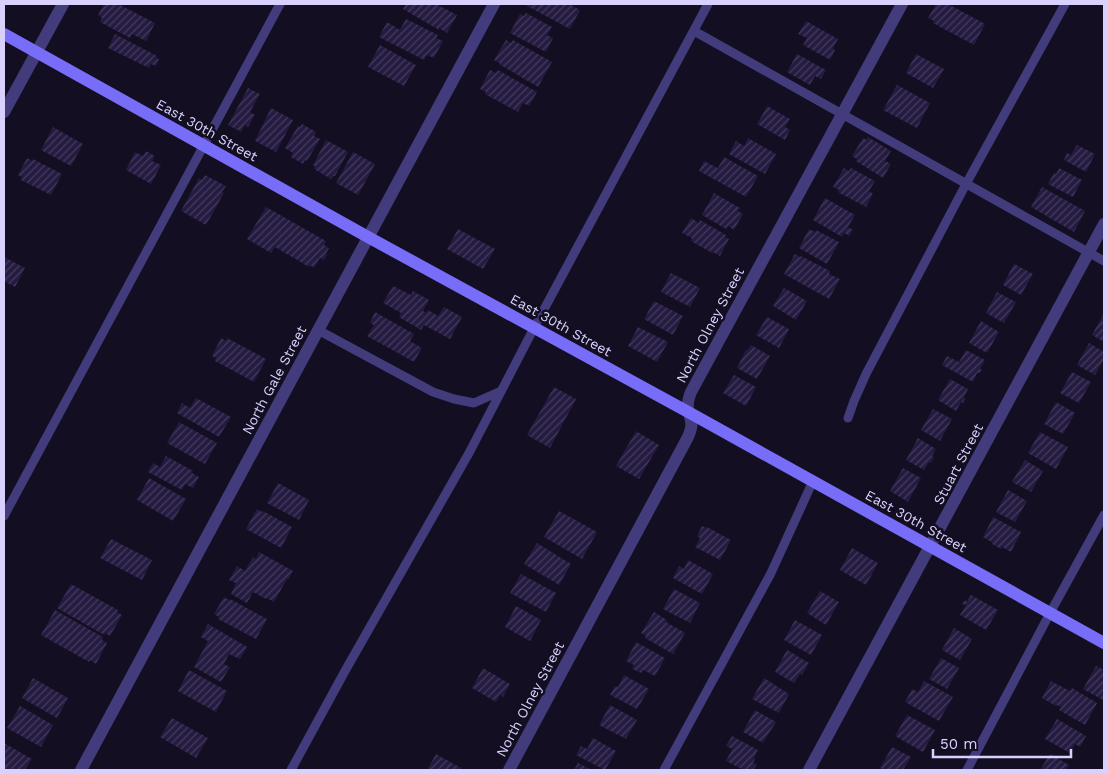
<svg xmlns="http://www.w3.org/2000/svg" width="1108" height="774" font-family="'Work Sans',sans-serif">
<defs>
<pattern id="building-hatch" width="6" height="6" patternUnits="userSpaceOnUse" patternTransform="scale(1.25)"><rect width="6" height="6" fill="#251b41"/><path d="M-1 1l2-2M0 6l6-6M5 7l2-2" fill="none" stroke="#443b5d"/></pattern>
</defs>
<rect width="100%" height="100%" fill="#130e21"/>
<g fill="url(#building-hatch)">
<polygon points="104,4 110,5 110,4 118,4 155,23 146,41 132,34 130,38 100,22 102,18 98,15"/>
<polygon points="406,4 436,4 457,15 447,33 439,28 439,30 403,9"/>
<polygon points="529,4 569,4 580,10 570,29 527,6"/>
<polygon points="936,4 948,4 985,24 974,45 933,23 934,21 928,18"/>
<polygon points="526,13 552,27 547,35 553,38 546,52 510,33 520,14 524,16"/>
<polygon points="406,19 438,35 436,38 443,41 434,58 427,55 424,60 379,37 387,22 400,30"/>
<polygon points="806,21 838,39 833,48 835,50 830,60 803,45 807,38 798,34"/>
<polygon points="115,34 157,56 156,58 159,59 156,66 151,64 149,68 108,48"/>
<polygon points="506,40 511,43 513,40 552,62 538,87 499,64 500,63 494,60"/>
<polygon points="380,45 416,65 404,86 368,67"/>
<polygon points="797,54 826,70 821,79 815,76 810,85 787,72"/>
<polygon points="916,54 944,69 933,88 906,73"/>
<polygon points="490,70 496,73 498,70 537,92 529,106 523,103 518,112 485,94 486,92 480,89"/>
<polygon points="897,85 930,103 917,128 883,110"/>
<polygon points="248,88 260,94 250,112 255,115 248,127 245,125 241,132 228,125"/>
<polygon points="767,106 790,119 785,127 790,130 785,140 757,124"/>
<polygon points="271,108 293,120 276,152 255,141"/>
<polygon points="302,124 316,132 314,136 320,139 307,161 305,160 303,164 291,157 293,153 285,148 298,126 300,127"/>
<polygon points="53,127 83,144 71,166 41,150"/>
<polygon points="868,137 891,151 885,161 891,164 883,178 856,161 857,159 852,156 863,138 867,140"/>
<polygon points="748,138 776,154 765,174 729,154 736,141 744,146"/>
<polygon points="326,140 348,152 335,176 333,176 331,179 314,169 315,166 313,165"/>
<polygon points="1077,145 1095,154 1086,172 1064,160 1067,153 1071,155"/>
<polygon points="146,151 155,156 152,161 161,165 151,184 126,170 135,152 143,156"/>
<polygon points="353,152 375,164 358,195 336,183"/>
<polygon points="724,157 758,176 746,197 699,171 704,161 718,168"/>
<polygon points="27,158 32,161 33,159 62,174 51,195 21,180 22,177 18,175"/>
<polygon points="844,168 849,171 851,168 875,181 869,191 873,194 866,207 838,192 839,190 833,187"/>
<polygon points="1059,168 1082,180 1073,197 1048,184 1054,173 1056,174"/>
<polygon points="205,175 226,186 222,192 224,193 206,225 181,211 199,178 202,180"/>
<polygon points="1042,187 1085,211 1074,232 1031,207"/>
<polygon points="714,193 740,208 738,211 743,214 734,230 728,226 726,229 702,215"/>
<polygon points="825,198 855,215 848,227 853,230 849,236 844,233 842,237 813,220"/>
<polygon points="266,207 326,241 324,245 329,248 326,254 327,255 324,260 320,258 314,268 310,265 309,267 275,247 271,253 247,239"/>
<polygon points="691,218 699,223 700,220 726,235 725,237 729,239 720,256 713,252 712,253 691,241 692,238 682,233"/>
<polygon points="458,229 495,249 483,269 447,249"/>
<polygon points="809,229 815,232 816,230 839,242 827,264 799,248"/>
<polygon points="795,254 800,257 801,256 830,271 829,274 840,279 829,299 784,274"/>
<polygon points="4,257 25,268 15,287 4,281"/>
<polygon points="1014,264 1033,274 1021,295 1003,285"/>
<polygon points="671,273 700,288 690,307 661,292"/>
<polygon points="393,286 411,295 413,291 429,300 423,311 426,313 428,310 438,316 444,307 462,317 450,339 424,325 421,330 399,317 401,313 383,303"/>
<polygon points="784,288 807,301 796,320 773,306"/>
<polygon points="997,292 1016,302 1004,323 986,313"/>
<polygon points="654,301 683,316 673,335 644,319"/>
<polygon points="375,312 414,334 410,341 422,348 414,362 367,336 374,325 370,323"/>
<polygon points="1104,313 1104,342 1092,335"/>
<polygon points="767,317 789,329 779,348 756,335"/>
<polygon points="981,321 999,332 987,353 969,343"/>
<polygon points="638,327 668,342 657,362 628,346"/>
<polygon points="221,338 226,341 227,338 266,359 254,382 215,361 216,358 212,356"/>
<polygon points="1089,343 1104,352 1104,359 1095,375 1077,365"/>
<polygon points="751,345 770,356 757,379 737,368 746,350 747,351"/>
<polygon points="966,350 985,360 980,369 982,370 980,373 977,373 973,382 942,365 947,356 959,362"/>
<polygon points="1072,372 1091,382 1079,403 1060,393"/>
<polygon points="734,375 756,387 746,406 723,393"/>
<polygon points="950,379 968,389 964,397 965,399 963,403 961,402 956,411 938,400"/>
<polygon points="554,387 576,399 550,448 527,435"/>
<polygon points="196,398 231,417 219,437 177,413 182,403 190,408"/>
<polygon points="1056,402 1075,413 1063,434 1044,424"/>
<polygon points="933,409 952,419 940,441 921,430"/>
<polygon points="179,422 217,443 205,464 167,443"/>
<polygon points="636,431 659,445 639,479 616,466"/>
<polygon points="1040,432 1068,447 1056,469 1028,453"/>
<polygon points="918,438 936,449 932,456 934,457 931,463 929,462 924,470 906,460"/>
<polygon points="166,456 193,471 192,473 199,477 193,488 185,484 182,490 148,472 153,463 160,467"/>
<polygon points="1025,460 1043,471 1031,492 1012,482"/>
<polygon points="903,468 921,478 908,502 890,491"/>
<polygon points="149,478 186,499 173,521 137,500"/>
<polygon points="278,483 309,500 299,520 267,503"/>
<polygon points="1008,490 1027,501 1015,522 996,512"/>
<polygon points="257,509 262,512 263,511 292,527 281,548 246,529"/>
<polygon points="559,511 597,532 582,559 544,537"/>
<polygon points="993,517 1021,532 1011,552 1002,547 1001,549 992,544 993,543 983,537"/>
<polygon points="702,526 707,528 707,527 731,540 720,560 695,547 700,538 697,536"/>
<polygon points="111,539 152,560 142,580 100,558"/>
<polygon points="537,543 571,564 559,585 524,564"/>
<polygon points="852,548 878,563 866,585 840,570"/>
<polygon points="259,552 293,571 288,580 287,579 274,602 267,598 266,599 253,592 247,603 231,594 236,583 229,580 237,566 245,571 253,557 256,559"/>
<polygon points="688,560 713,574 702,594 673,578 679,566 684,569"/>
<polygon points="521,574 556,593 546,612 510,593"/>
<polygon points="71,584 118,610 117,612 122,615 110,636 105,633 104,635 57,608"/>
<polygon points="674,589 700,603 690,623 663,609"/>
<polygon points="820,591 839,602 826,625 807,613"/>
<polygon points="971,595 998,610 986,630 960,615 966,605 962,604 965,600 967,602"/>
<polygon points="224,597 229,600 230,599 267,619 256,639 218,619 219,617 214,614"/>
<polygon points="516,606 541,620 530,641 505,627"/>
<polygon points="55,610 103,637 102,640 107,643 96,664 90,660 89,662 41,635"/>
<polygon points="654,612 667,620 666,622 685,633 673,654 645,638 646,636 641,633"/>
<polygon points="795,620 822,635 811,655 784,640"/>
<polygon points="208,624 247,647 240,659 229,654 224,664 230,667 221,682 194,667 208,641 201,637"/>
<polygon points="954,628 972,639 960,660 942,650"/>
<polygon points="636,642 665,658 655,676 643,670 641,673 632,669 634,665 626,661"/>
<polygon points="787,650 809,663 802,675 800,674 794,683 775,672"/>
<polygon points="941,658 959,668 947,689 929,679"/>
<polygon points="1096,666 1104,670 1104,697 1103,700 1083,689"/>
<polygon points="483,668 510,684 503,697 500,695 496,702 472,688"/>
<polygon points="189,670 227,691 216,712 178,691"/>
<polygon points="624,675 649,689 637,709 610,695 615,686 618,687"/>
<polygon points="33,678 68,698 57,718 22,698"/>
<polygon points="764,678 789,694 779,713 752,699"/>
<polygon points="924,681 953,697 939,721 905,702 912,689 918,692"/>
<polygon points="1051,681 1070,691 1072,688 1097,703 1085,725 1059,710 1061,707 1056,705 1056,706 1042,698"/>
<polygon points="610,705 637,720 626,739 599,725"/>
<polygon points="20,706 53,725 41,747 7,728"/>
<polygon points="755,710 776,722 763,743 743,732"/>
<polygon points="907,715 935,730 923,752 895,736"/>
<polygon points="172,718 208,738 196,758 160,737"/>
<polygon points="1057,719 1086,736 1080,747 1075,744 1070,753 1045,739"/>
<polygon points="732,736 758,750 754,758 755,759 753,763 757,764 753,770 744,770 726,761 732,749 726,746"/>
<polygon points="593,738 616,751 605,770 576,755 581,746 587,749"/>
<polygon points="4,743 32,759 25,770 7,770 4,768"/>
<polygon points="892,747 911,757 903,770 884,770 880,768"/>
<polygon points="436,754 461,768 459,770 427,770"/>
<polygon points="1050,754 1069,765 1066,770 1040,770"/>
<polygon points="578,763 592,770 574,770"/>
</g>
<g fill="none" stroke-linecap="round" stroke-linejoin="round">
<g stroke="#423c7d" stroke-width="9">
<polyline points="694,31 1104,261"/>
<polyline points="318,330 433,392 454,399 474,403 501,391"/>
<polyline points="848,418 854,401 866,374 966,184 1065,4"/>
<polyline points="4,516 280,4"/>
<polyline points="291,770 345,671 469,453 534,328 708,4"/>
<polyline points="664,770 771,573 813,481"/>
<polyline points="967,770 1050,613 1104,515"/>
</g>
<g stroke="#423c7d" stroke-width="12">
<polyline points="4,112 63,4"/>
<polyline points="81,770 494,4"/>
<path d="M509 770 688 437C694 423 691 422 688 409 687 403 689 397 691 392L902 4"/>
<polyline points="809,770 1104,224"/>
</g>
<polyline stroke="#786df8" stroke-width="12" points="4,34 368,237 690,413 1104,643"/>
</g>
<g text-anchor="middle" stroke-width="5" stroke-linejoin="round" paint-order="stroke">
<g font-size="14" fill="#d8d1fd" stroke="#130e21">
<text transform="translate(207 130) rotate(29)" y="5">East 30th Street</text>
<text transform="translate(561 325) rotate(29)" y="5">East 30th Street</text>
<text transform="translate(710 325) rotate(-62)" y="5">North Olney Street</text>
<text transform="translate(274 380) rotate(-62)" y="5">North Gale Street</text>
<text transform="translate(958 464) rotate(-62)" y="5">Stuart Street</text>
<text transform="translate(916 521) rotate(29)" y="5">East 30th Street</text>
<text transform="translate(530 699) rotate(-62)" y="5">North Olney Street</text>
</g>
</g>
<rect width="1108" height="774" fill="none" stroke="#d8d1fd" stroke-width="10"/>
<path d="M933 749v8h138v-8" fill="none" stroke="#d8d1fd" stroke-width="2.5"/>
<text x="940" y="749" font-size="15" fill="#d8d1fd" stroke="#130e21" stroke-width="4" paint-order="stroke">50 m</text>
</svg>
